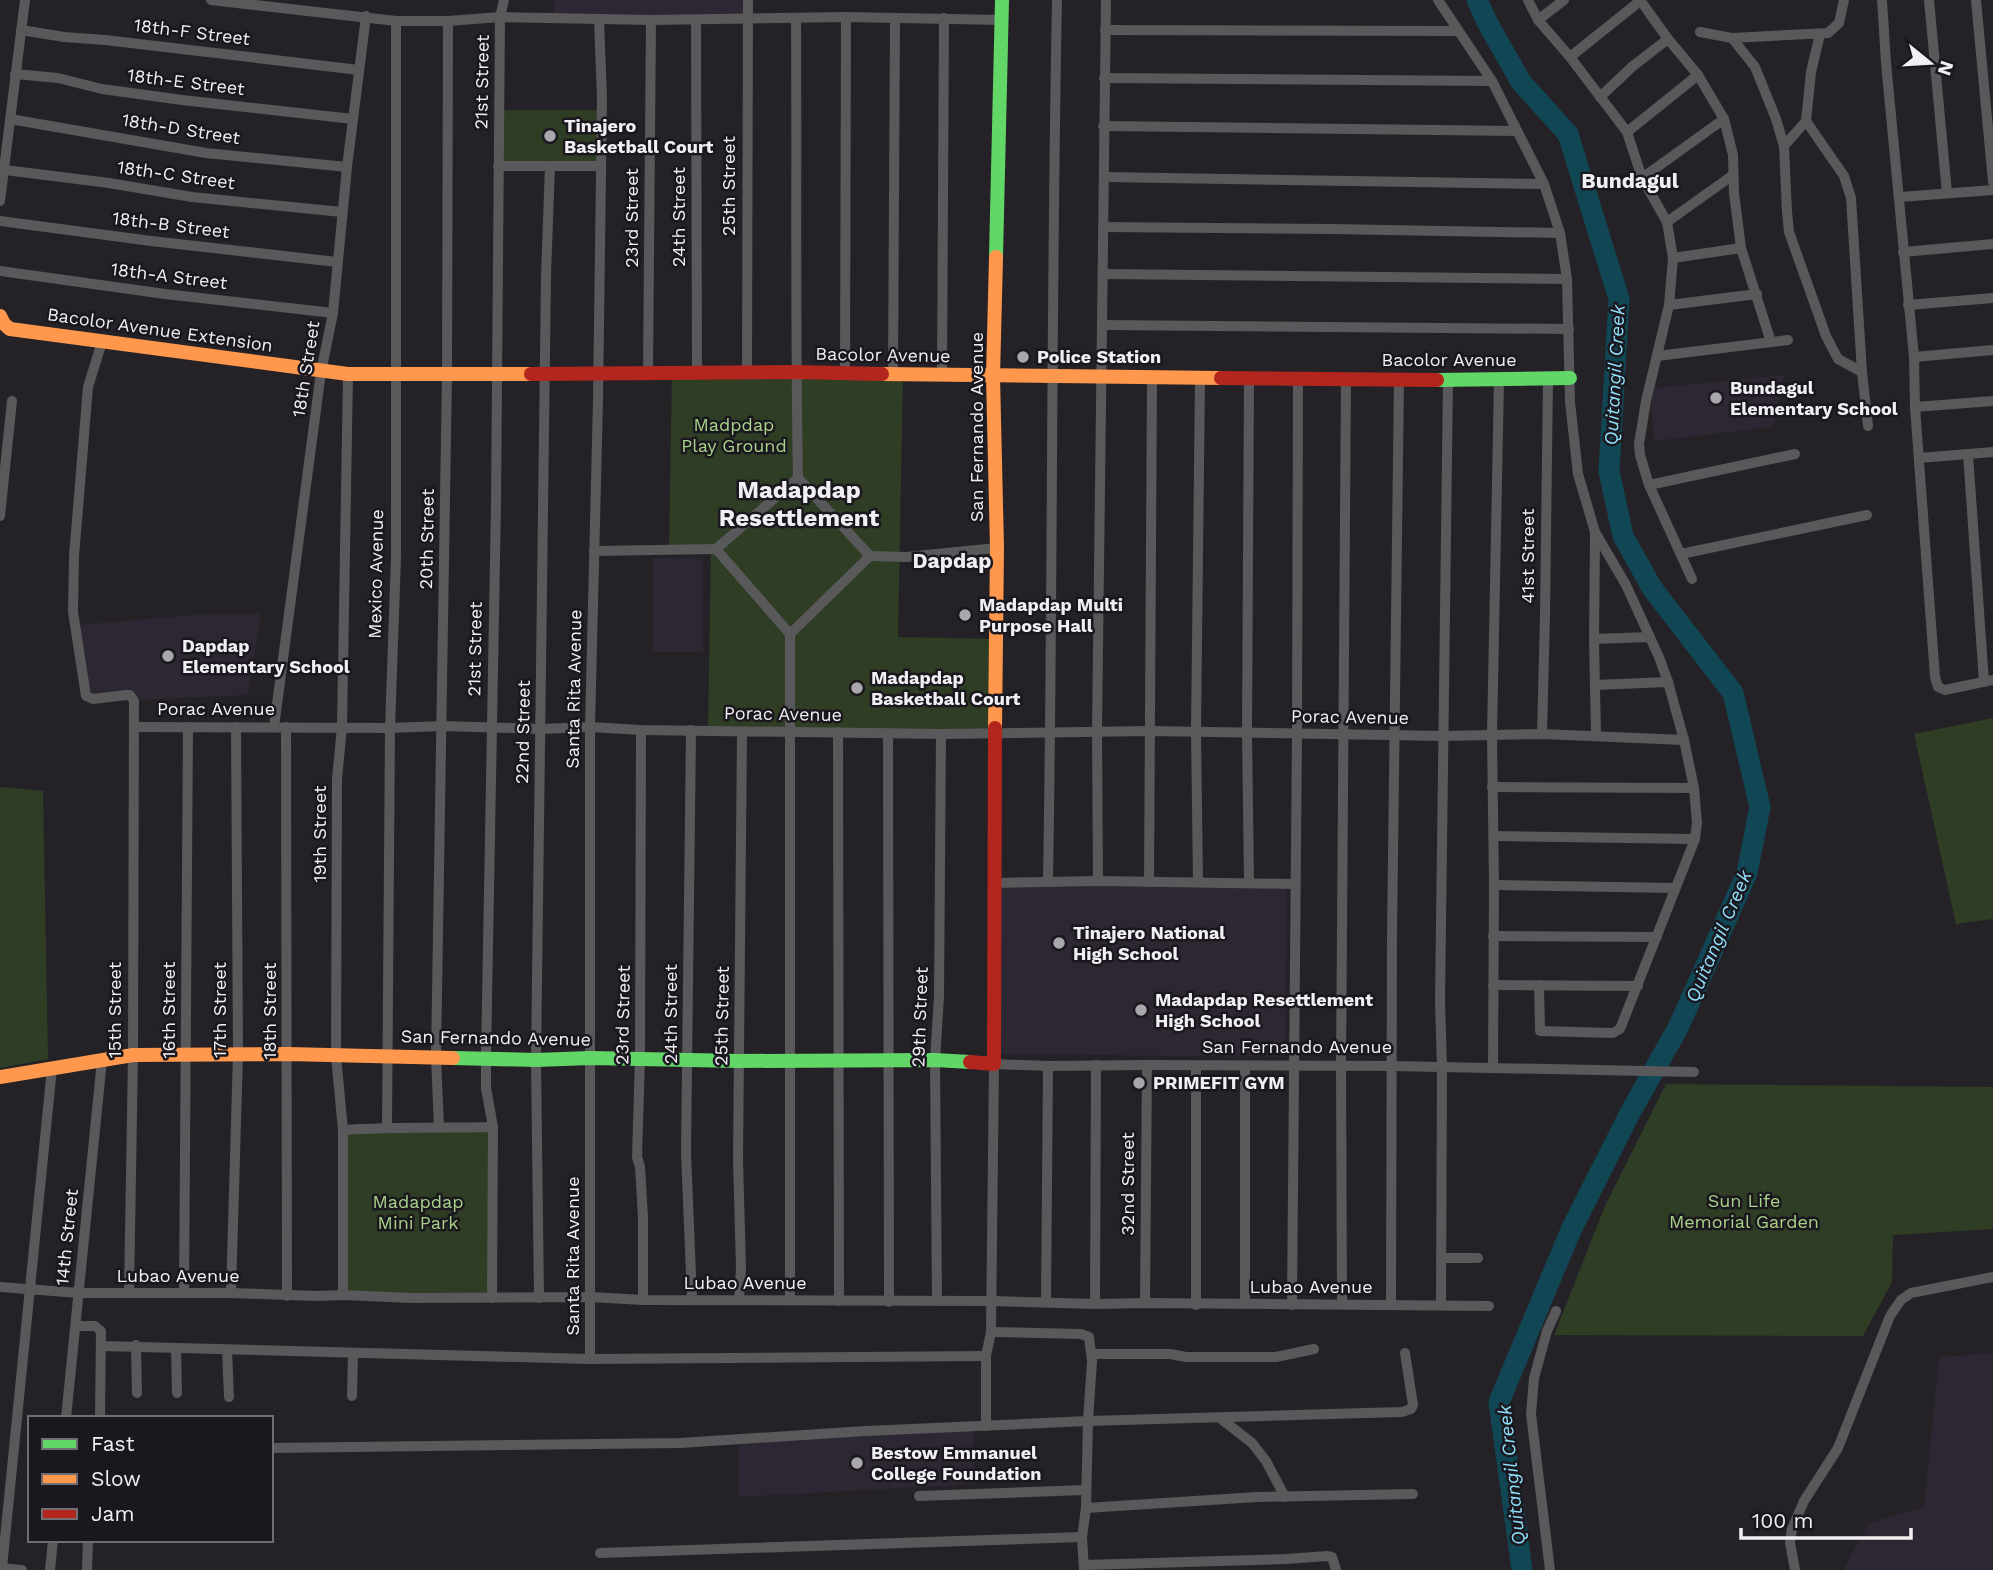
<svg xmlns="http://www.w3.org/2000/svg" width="1993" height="1570" font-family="'Work Sans',sans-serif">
<rect width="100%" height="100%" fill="#242226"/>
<g fill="#2c2732">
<polygon points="555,0 746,0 745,15 553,15"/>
<polygon points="1784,375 1773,427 1654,441 1651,408 1654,388"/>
<rect x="653" y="558" width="50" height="94"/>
<polygon points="206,614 261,614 248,695 142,700 133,693 90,697 77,625"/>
<polygon points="999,885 1287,889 1285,1057 996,1054"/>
<polygon points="1993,1353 1993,1570 1800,1570 1843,1570 1869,1523 1924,1507 1939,1357"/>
<polygon points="973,1428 975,1484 739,1497 739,1442"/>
</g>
<g fill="#2e3d23">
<polygon points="502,110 599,110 598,162 501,162"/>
<polygon points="672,372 903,375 898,637 993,639 991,732 708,729 711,550 669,549"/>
<polygon points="1993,718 1993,919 1956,924 1914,734"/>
<polygon points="0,787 43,791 48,1059 0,1068"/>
<polygon points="1666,1084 1993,1087 1993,1229 1893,1235 1892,1282 1863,1336 1554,1335 1605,1206"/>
<polygon points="493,1127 492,1298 343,1295 343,1130"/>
</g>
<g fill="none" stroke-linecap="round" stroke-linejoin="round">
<polyline stroke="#114755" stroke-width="21" points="1477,0 1487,22 1521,82 1568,134 1619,299 1609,471 1623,536 1652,588 1733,693 1760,807 1747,873 1678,1028 1631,1111 1571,1230 1499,1402 1522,1570"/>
<g stroke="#59585a" stroke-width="10">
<polyline points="211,0 396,21 448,21 500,17 651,20 846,17 1002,20"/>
<polyline points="1438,0 1492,81 1544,184 1560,233 1567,279 1570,402 1578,474 1595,532 1626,585 1659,657 1668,682 1684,740 1694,788 1697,823 1695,839 1620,1029 1613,1033 1540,1031 1539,985"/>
<polyline points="1528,0 1538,20 1570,57 1627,132 1642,178 1667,222 1673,258 1669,305 1646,401 1639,444 1640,455 1649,485 1692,579"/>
<polyline points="1640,0 1668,39 1698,75 1724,119 1733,155 1734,193 1741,248 1771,342"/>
<polyline points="1882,0 1886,63 1914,357 1915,407 1935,677 1938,687 1945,690 1993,680"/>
<polyline points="1929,0 1947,193"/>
<polyline points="1976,0 1993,182"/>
<polyline points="696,20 697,372"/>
<polyline points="1538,20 1564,0"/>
<polyline points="21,30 64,37 105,40 359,70"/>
<polyline points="1105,30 1458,31"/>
<polyline points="1700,32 1732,38 1828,33 1839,23 1844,0"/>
<polyline points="1820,34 1811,72 1806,121 1844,176 1851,198 1862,372 1868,426"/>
<polyline points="1732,38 1755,67 1776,119 1784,146 1787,212 1789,232 1826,336 1838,359 1862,372"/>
<polyline points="1570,57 1640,1"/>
<polyline points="15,74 58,78 102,89 182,100 353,119"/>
<polyline points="1104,78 1492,81"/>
<polyline points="1600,97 1633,66 1668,39"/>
<polyline points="10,119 206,153 347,167"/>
<polyline points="1103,126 1517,131"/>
<polyline points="1627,132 1698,75"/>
<polyline points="1784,146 1806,121"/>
<polyline points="498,166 600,166"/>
<polyline points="5,170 109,183 192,197 342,212"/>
<polyline points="1105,177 1544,184"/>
<polyline points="1642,178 1724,119"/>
<polyline points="1900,197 1993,190"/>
<polyline points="0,201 25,0"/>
<polyline points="0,221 151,241 337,262"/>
<polyline points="1667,222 1733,175"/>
<polyline points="1103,227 1331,229 1560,233"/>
<polyline points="1903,252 1993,244"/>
<polyline points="1673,258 1741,248"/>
<polyline points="0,271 165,294 333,313"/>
<polyline points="1103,274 1567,279"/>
<polyline points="1669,305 1757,294"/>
<polyline points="1908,305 1993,298"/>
<polyline points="1102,325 1569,329"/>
<polyline points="102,342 88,387 74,556 73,612 86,696 93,699 126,695 130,695 134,701 133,1055 129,1293"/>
<polyline points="1657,356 1788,340"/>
<polyline points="1914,357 1993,350"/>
<polyline points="747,372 748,0"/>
<polyline points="648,373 651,20"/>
<polyline points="845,373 846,17"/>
<polyline points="893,375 895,18"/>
<polyline points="942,376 944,18"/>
<polyline points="1915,407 1993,401"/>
<polyline points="1968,454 1984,682"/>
<polyline points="1919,458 1993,452"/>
<polyline points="1649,485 1795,454"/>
<polyline points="0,516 12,401"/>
<polyline points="1595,535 1594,639 1596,736"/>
<polyline points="594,551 716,549"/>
<polyline points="1681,554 1867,515"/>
<polyline points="870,556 906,557 997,548"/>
<path d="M790 634 870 556 798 478C795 325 797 172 796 18"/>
<polyline points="1594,639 1650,637"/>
<polyline points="1595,685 1668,682"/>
<polyline points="134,727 390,728 442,726 541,729 590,727 641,730 941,734 1149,731 1444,736 1542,734 1684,740"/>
<polyline points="274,727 321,372 333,313 347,167 366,16"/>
<polyline points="286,727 287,1296"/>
<polyline points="641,730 640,1059 637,1157 640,1167 643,1217 643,1300"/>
<polyline points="691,730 686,1153 692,1299"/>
<polyline points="838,732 839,1301"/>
<polyline points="888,733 889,1302"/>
<polyline points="1542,734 1545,615 1548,378"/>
<polyline points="1492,787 1694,788"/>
<polyline points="1494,836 1695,839"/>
<path d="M1048 881C1053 588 1051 294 1057 0"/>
<polyline points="1098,881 1097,731 1106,0"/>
<polyline points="1149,882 1152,377"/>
<polyline points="1198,882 1196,731 1200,378"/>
<polyline points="1249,882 1247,732 1249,377"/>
<polyline points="995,883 1098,881 1295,884"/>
<polyline points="1494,885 1675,888"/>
<polyline points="1493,936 1657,937"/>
<polyline points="1493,985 1638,986"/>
<polyline points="1196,1066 1196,1305"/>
<polyline points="1493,1068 1494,885 1492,736 1499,380"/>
<polyline points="387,1127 390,728 396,557 396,21"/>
<polyline points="439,1128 436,1057 447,374 448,21"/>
<path d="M343 1130C393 1127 443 1128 493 1127"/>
<polyline points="1441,1258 1478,1258"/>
<polyline points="0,1287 79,1293 231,1293 317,1296 343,1295 412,1298 591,1297 643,1300 992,1301 1095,1304 1145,1303 1489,1306"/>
<polyline points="184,1293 188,727"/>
<polyline points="231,1293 238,1054 236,727"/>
<polyline points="343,1295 343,1130 336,1056 337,779 342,727 348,374"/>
<polyline points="492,1298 493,1127 486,1088 486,1057 496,504 500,17 504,0"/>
<polyline points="539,1298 536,1060 546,275 550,166"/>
<polyline points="739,1300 741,1268 738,1160 742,732"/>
<polyline points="790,1300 790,634 716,549 798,478"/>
<polyline points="937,1301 935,1060 939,996 941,734"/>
<polyline points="1046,1302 1048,1066"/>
<polyline points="1145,1303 1147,1065"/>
<polyline points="1095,1304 1096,1065"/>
<polyline points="1245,1304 1245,1067"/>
<polyline points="1342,1304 1341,1067 1346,379"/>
<polyline points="1292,1305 1297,734 1298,377"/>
<polyline points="1391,1305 1392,935 1399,379"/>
<polyline points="1441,1305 1442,1067 1440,1002 1448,379"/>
<polyline points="76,1326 95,1326 101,1331 100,1418"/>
<polyline points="991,1332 1081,1334 1089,1337 1092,1361 1088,1421 1086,1508 1082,1537 1084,1570"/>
<polyline points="136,1345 137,1393"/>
<polyline points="101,1346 590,1359 986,1356"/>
<polyline points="176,1348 177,1393"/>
<polyline points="227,1350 229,1397"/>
<polyline points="1092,1354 1170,1354 1186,1357 1276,1357 1314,1349"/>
<polyline points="590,1359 590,727 598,400 602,98 599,20"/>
<polyline points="352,1396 353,1353"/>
<polyline points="66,1418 102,1060"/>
<polyline points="1220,1418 1252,1443 1266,1461 1285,1497"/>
<polyline points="986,1426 986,1356 991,1332 994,1064 1048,1066 1147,1065 1392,1066 1694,1072"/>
<polyline points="271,1448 680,1443 866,1431 1088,1421 1402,1412 1411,1409 1413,1405 1405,1353"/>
<polyline points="919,1496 1085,1490"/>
<polyline points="1086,1508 1257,1497 1413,1494"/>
<polyline points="600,1553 1082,1537"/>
<polyline points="1084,1565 1286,1559 1327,1556 1332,1557 1336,1570"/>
<polyline points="0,1568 22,1570"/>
<polyline points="2,1568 52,1068"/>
<polyline points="50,1570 53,1540"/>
<polyline points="87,1570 88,1540"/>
<polyline points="1550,1570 1531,1414 1534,1378 1547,1331 1556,1311"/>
<polyline points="1795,1570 1790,1543 1792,1529 1804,1501 1838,1448 1890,1316 1901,1300 1911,1293 1993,1277"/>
</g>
<g stroke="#63d668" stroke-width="14">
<polyline points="996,257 1002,0"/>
<polyline points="1437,380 1570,378"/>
<polyline points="453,1058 536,1060 590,1058 739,1061 935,1060 970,1062"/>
</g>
<g stroke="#ff974d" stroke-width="14">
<polyline points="0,316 4,324 10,329 348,374 531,374"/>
<polyline points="882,374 1221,378"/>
<polyline points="995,728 997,548 993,376 996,257"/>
<polyline points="0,1077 133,1055 288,1054 453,1058"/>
</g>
<g stroke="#b3261e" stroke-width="14">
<polyline points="531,374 796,372 882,374"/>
<polyline points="1221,378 1437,380"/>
<polyline points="970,1062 994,1064 995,728"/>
</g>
</g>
<g fill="#a9a7ab" stroke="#1a181e" stroke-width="2.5">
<circle cx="550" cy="136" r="7"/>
<circle cx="1023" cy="357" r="7"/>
<circle cx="1716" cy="398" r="7"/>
<circle cx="965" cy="615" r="7"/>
<circle cx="168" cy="656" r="7"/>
<circle cx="857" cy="688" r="7"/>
<circle cx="1059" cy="943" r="7"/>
<circle cx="1141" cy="1010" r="7"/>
<circle cx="1139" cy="1083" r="7"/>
<circle cx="857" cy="1463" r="7"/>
</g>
<g text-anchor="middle" stroke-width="5" stroke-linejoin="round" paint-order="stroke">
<g font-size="18" fill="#f1eff3" stroke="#1a181e">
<text transform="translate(192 32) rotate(7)" y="6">18th-F Street</text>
<text transform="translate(186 82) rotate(7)" y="6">18th-E Street</text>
<text transform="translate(482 82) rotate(-89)" y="6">21st Street</text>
<text transform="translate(181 129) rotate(9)" y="6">18th-D Street</text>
<text transform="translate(176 175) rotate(8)" y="6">18th-C Street</text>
<text transform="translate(729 186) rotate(-90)" y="6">25th Street</text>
<text transform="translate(679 217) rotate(-90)" y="6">24th Street</text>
<text transform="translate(632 218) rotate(-90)" y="6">23rd Street</text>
<text transform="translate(171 225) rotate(7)" y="6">18th-B Street</text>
<text transform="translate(169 276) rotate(7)" y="6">18th-A Street</text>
<text transform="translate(160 330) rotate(8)" y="6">Bacolor Avenue Extension</text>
<text transform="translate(883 355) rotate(1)" y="6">Bacolor Avenue</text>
<text x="1449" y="366">Bacolor Avenue</text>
<text transform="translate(306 369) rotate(-81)" y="6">18th Street</text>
<text transform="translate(977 427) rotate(-90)" y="6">San Fernando Avenue</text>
<text transform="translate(427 539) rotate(-89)" y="6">20th Street</text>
<text transform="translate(1528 556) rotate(-90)" y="6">41st Street</text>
<text transform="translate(376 574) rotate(-89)" y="6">Mexico Avenue</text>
<text transform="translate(475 649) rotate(-89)" y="6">21st Street</text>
<text transform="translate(574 689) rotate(-89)" y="6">Santa Rita Avenue</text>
<text x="216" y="715">Porac Avenue</text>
<text transform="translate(783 714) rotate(1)" y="6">Porac Avenue</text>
<text transform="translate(1350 717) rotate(1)" y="6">Porac Avenue</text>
<text transform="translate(523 732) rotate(-89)" y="6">22nd Street</text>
<text transform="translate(320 834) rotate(-90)" y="6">19th Street</text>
<text transform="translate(115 1010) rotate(-90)" y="6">15th Street</text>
<text transform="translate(169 1010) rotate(-90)" y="6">16th Street</text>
<text transform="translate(220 1010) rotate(-90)" y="6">17th Street</text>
<text transform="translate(270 1011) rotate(-90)" y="6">18th Street</text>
<text transform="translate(671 1014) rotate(-90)" y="6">24th Street</text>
<text transform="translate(623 1015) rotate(-89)" y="6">23rd Street</text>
<text transform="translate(722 1016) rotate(-89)" y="6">25th Street</text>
<text transform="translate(920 1017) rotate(-88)" y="6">29th Street</text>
<text transform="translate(496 1038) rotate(1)" y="6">San Fernando Avenue</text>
<text x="1297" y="1053">San Fernando Avenue</text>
<text transform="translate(1128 1184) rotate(-90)" y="6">32nd Street</text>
<text transform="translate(67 1237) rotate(-84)" y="6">14th Street</text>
<text transform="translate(573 1256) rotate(-90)" y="6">Santa Rita Avenue</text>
<text x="178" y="1282">Lubao Avenue</text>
<text x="745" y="1289">Lubao Avenue</text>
<text x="1311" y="1293">Lubao Avenue</text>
</g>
<g font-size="18" font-weight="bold" fill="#f1eff3" stroke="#1a181e" text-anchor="start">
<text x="564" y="132">Tinajero<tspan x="564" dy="21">Basketball Court</tspan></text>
<text x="1037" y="363">Police Station</text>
<text x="1730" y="394">Bundagul<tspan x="1730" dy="21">Elementary School</tspan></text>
<text x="979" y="611">Madapdap Multi<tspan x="979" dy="21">Purpose Hall</tspan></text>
<text x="182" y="652">Dapdap<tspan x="182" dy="21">Elementary School</tspan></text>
<text x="871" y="684">Madapdap<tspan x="871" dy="21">Basketball Court</tspan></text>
<text x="1073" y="939">Tinajero National<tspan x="1073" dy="21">High School</tspan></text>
<text x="1155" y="1006">Madapdap Resettlement<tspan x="1155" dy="21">High School</tspan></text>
<text x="1153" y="1089">PRIMEFIT GYM</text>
<text x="871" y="1459">Bestow Emmanuel<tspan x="871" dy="21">College Foundation</tspan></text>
</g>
<g font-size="18" fill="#a9d288" stroke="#1a181e">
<text x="734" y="431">Madpdap<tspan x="734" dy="21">Play Ground</tspan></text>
<text x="1744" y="1207">Sun Life<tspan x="1744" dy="21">Memorial Garden</tspan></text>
<text x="418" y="1208">Madapdap<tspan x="418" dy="21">Mini Park</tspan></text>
</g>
<g font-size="19" font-style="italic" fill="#8edff9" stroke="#1a181e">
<text transform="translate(1614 375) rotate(-87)" y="7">Quitangil Creek</text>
<text transform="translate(1718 936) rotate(-67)" y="7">Quitangil Creek</text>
<text transform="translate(1511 1475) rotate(-96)" y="7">Quitangil Creek</text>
</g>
<g font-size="21" font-weight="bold" fill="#f1eff3" stroke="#1a181e">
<text x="1630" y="188">Bundagul</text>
<text x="952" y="568">Dapdap</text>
</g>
<g font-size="24" font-weight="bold" fill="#f1eff3" stroke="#1a181e">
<text x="799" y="498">Madapdap<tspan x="799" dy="28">Resettlement</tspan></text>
</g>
</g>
<rect x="28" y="1416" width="245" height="126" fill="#1a181e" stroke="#706e73" stroke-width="2"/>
<rect x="42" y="1439" width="35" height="10" fill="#63d668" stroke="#706e73" stroke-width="2"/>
<text x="91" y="1451" font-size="21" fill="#f1eff3">Fast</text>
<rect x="42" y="1474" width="35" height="10" fill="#ff974d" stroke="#706e73" stroke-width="2"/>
<text x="91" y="1486" font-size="21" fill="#f1eff3">Slow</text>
<rect x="42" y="1509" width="35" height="10" fill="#b3261e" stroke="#706e73" stroke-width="2"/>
<text x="91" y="1521" font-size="21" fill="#f1eff3">Jam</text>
<g transform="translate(1930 63) rotate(108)" stroke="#1a181e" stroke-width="5" paint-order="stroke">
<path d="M0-5L12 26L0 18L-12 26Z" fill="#f1eff3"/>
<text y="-10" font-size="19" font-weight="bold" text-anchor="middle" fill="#f1eff3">N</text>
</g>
<path d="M1741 1528v10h170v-10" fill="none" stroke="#f1eff3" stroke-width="3.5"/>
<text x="1752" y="1528" font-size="21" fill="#f1eff3" stroke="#1a181e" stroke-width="5" paint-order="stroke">100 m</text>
</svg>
